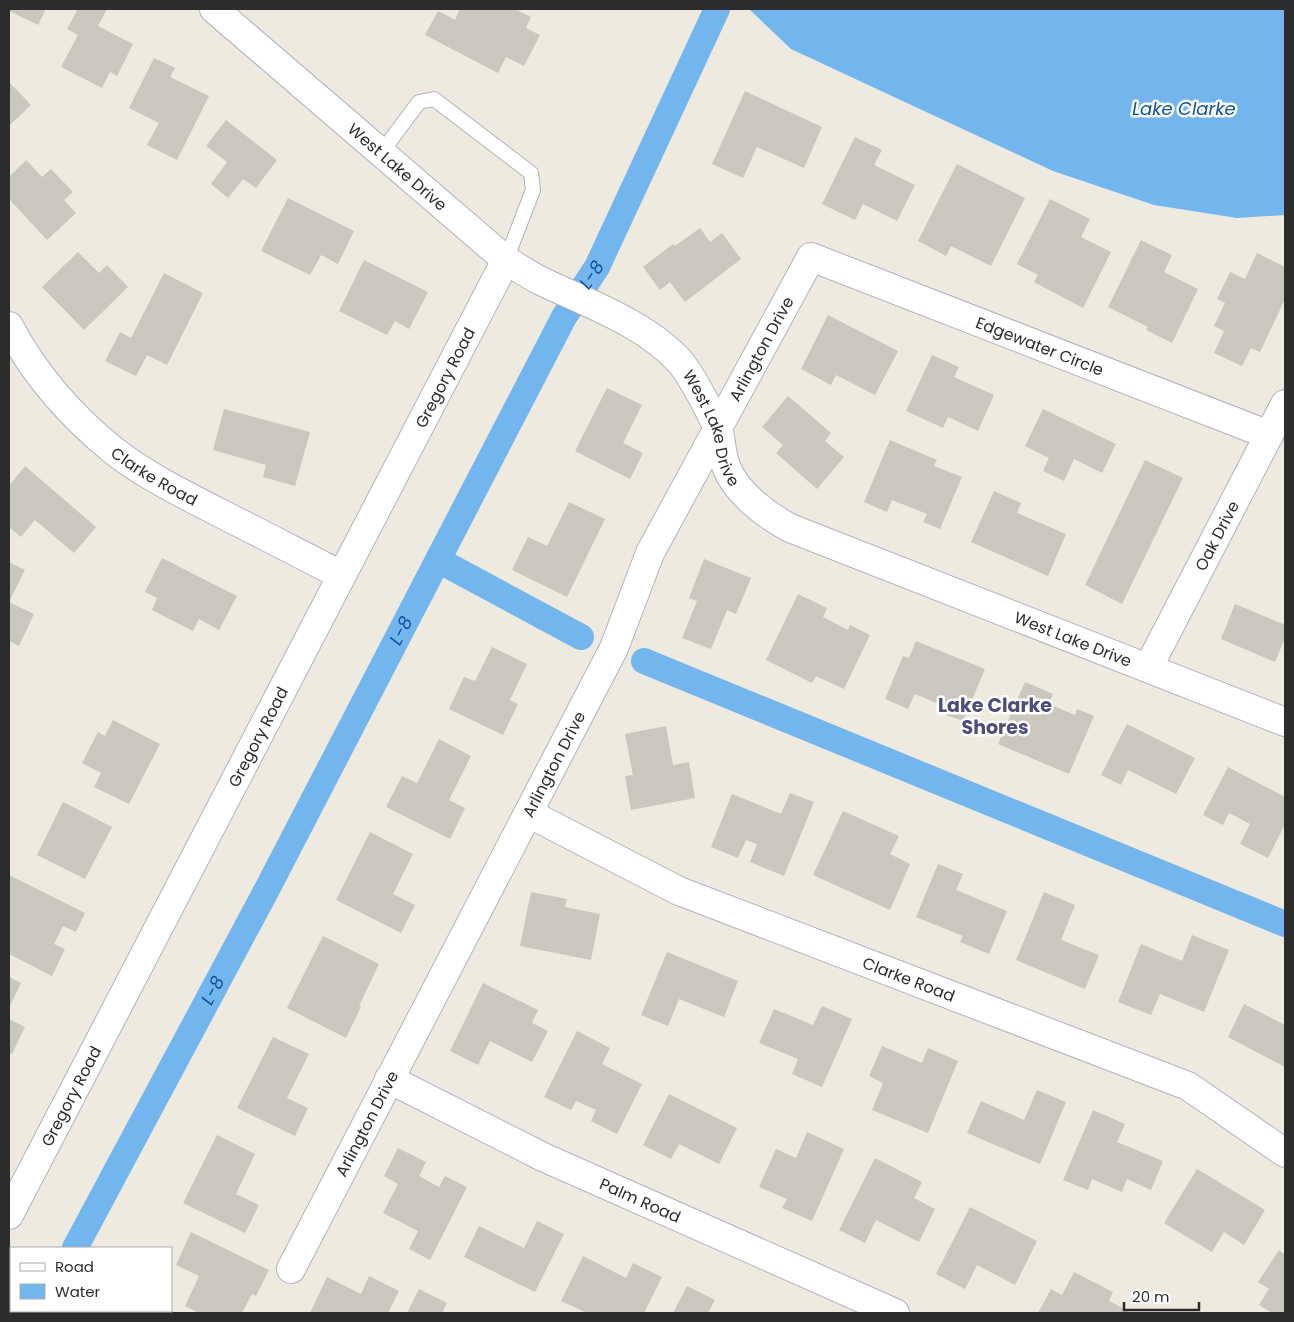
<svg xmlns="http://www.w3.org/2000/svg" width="1294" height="1322" font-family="Poppins,sans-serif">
<rect width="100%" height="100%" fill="#eeeadf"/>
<polygon fill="#73b6ee" points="749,9 1285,9 1285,215 1237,218 1154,205 1053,171 791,49"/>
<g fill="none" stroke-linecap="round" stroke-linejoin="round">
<g stroke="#73b6ee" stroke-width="26">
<polyline points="438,560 581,637"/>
<polyline points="644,661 1285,924"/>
<path id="s1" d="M75 1248 265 893 564 317 597 267 717 9"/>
<polyline points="40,1313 41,1311"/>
</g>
</g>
<g fill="#c9c7be">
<polygon points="9,9 46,9 38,25 9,11"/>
<polygon points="78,9 107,9 98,26 133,44 117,76 110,72 102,88 61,67 78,35 67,29"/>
<polygon points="460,9 515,9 531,17 526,28 540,35 524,66 506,57 498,73 425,35 438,11 455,20"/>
<polygon points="154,58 175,68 170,77 209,96 177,160 147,145 159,123 129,108"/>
<polygon points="9,82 31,105 9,126"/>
<polygon points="745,91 822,127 804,168 757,147 743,178 712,164"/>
<polygon points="226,120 277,160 256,188 243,179 228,198 211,184 227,162 206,146"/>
<polygon points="855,137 882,150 874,165 915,185 897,221 863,204 855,220 822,204"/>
<polygon points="26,160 42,177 51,169 73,192 64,200 76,213 47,240 9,199 9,177"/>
<polygon points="957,164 1025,198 991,266 951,246 946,256 918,241"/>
<polygon points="288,198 354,231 338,264 321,255 310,275 261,251"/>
<polygon points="1050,199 1090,219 1081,237 1111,252 1083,308 1034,282 1038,275 1017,264"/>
<polygon points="700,228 710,242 722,233 741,259 685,302 670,282 660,290 643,267 673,244 675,246"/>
<polygon points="1141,240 1172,255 1164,272 1198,289 1172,343 1146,330 1148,327 1108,307"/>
<polygon points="78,252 99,273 107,265 128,287 84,330 42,287"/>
<polygon points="1257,253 1285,267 1285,299 1260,352 1251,348 1242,366 1214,353 1224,331 1214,326 1225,303 1217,299 1230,272 1245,279"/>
<polygon points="364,260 428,292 409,329 395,321 387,335 339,311"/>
<polygon points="164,273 203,293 167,365 147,355 136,376 105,361 120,332 131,338"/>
<polygon points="828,315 898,351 875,395 836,375 831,385 801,369"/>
<polygon points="932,355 959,367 954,377 994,395 978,431 948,417 943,428 906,411"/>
<polygon points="607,388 642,405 623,443 643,453 630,479 575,451"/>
<polygon points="788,396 831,433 825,441 844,457 817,489 776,453 783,445 762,427"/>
<polygon points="224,409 310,432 295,486 263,477 266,465 213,450"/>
<polygon points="1043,409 1116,444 1102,473 1074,459 1064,481 1043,471 1049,458 1025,446"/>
<polygon points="890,440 937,460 934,466 962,477 940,529 923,522 927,514 892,500 887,512 864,502"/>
<polygon points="1145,460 1183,478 1122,604 1085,585"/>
<polygon points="25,466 96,527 74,553 35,520 21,537 9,527 9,486"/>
<polygon points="994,491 1021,503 1017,513 1066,534 1048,576 971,542"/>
<polygon points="569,502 605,519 567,597 512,570 528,537 547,546"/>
<polygon points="162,558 237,596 219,630 199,619 193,631 152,610 157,598 145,592"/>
<polygon points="704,559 751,578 736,614 727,610 711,649 682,638 697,601 689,598"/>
<polygon points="9,562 25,570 9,602 34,614 19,646 9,641"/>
<polygon points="798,594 827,608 823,617 848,630 850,625 870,635 844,689 816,676 812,683 766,660"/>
<polygon points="1235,604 1285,625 1285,638 1275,662 1221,639"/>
<polygon points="916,641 985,669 963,721 943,714 946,707 915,694 908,709 885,699 903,656 909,658"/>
<polygon points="492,647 527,664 510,700 518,704 503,735 449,709 464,677 475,681"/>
<polygon points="1025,682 1053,694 1049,704 1075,715 1077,709 1094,716 1069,774 998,744"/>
<polygon points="113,720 160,744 129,804 94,787 101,773 82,763 98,732 105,736"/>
<polygon points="1127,724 1195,758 1176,794 1128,770 1121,785 1101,775"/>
<polygon points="666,726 673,765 689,762 695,798 631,810 625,776 633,775 625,734"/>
<polygon points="439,739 471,756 449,800 465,808 450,839 386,807 402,776 417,783"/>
<polygon points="1228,767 1285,797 1285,824 1268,858 1240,844 1250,824 1229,813 1223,825 1203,815"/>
<polygon points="790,793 814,802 784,876 750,862 757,844 746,840 738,858 711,847 732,794 781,814"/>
<polygon points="63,802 112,827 85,879 37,855"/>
<polygon points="843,811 899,836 890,854 910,864 890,910 813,875"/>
<polygon points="370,832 413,854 393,894 415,905 401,933 336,900"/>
<polygon points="938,864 963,874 956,890 1007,911 989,954 960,942 963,936 916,917"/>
<polygon points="9,875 85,913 76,932 63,926 54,944 65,949 52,976 9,954"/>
<polygon points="531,892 567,899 565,907 600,914 591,960 520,946"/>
<polygon points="1044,892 1075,905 1061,940 1099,955 1085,989 1016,960"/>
<polygon points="1192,935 1229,950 1204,1012 1160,994 1151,1015 1118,1002 1141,944 1182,961"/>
<polygon points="323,936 379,964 359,1006 361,1007 346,1038 287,1008"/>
<polygon points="667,952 738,981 724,1017 679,999 668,1026 641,1015"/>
<polygon points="9,977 21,983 9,1008"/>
<polygon points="483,983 538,1010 532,1023 548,1031 532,1062 490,1041 478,1065 450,1051"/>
<polygon points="1244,1004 1285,1025 1285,1067 1228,1037"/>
<polygon points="822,1006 852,1019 822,1087 792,1074 798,1059 759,1043 774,1009 813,1025"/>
<polygon points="9,1019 25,1027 12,1054 9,1053"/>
<polygon points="577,1031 610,1048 602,1064 642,1084 617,1134 591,1121 596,1110 576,1101 571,1110 544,1097"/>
<polygon points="273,1037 309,1054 287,1098 308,1108 295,1136 237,1108"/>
<polygon points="882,1046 922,1063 928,1048 958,1061 928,1133 872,1110 883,1083 869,1076"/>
<polygon points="1037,1090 1066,1102 1040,1164 967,1133 981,1101 1024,1120"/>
<polygon points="669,1094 737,1128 719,1164 679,1144 671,1159 643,1145"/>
<polygon points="1093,1110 1125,1124 1117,1142 1163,1161 1151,1190 1127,1179 1122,1192 1092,1179 1088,1190 1063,1180"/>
<polygon points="807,1132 844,1149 812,1221 782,1208 787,1199 759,1187 776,1149 796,1158"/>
<polygon points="217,1135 255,1154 236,1194 259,1205 245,1233 183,1203"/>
<polygon points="398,1148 426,1162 419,1176 439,1187 445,1176 467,1187 430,1260 409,1249 418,1231 383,1213 398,1184 384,1176"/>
<polygon points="875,1158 922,1182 914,1198 935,1209 919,1242 876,1220 865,1243 839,1230"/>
<polygon points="1197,1169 1265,1210 1244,1245 1224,1232 1212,1252 1164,1223"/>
<polygon points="970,1207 1037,1241 1015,1285 977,1265 965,1289 936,1274"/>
<polygon points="537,1221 564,1234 535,1292 464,1257 479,1226 524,1248"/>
<polygon points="191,1232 269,1270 256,1296 252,1294 242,1313 199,1313 185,1306 199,1276 176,1265"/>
<polygon points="1279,1250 1285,1255 1285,1313 1272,1313 1259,1305 1269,1289 1258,1282"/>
<polygon points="583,1256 626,1278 633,1263 662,1277 644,1313 587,1313 561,1301"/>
<polygon points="1074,1272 1113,1292 1109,1301 1128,1311 1127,1313 1038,1313 1051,1289 1062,1295"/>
<polygon points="369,1276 399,1291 388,1313 310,1313 327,1277 361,1294"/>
<polygon points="687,1286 715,1300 708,1313 673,1313"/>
<polygon points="419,1289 447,1303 442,1313 407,1313"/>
</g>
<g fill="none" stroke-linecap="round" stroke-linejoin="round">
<defs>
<polyline id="lane" points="381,153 419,102 434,99 531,173 533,190 506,260"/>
<g id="street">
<path id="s2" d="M214 9 506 260C517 267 529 275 541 281 587 303 647 324 681 363 693 378 701 395 710 412 712 417 716 423 718 429 722 441 721 454 726 466 736 493 766 515 790 528L1285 722"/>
<path id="s3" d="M9 326C34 374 72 417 114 451 145 475 181 493 216 511 258 532 300 554 341 575"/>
<path id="s4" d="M1148 668 1285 404"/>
<path id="s5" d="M528 813 679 891 1188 1086 1285 1153"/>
<path id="s6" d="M389 1079 543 1157 895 1313"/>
<path id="s7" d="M9 1215 506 260"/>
<path id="s8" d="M291 1269 614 648 650 553 811 257 1269 435"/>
</g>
</defs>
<use href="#lane" stroke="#b2b2bf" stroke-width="16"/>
<use href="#street" stroke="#b2b2bf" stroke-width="30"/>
<use href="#lane" stroke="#fff" stroke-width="14"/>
<use href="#street" stroke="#fff" stroke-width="28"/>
</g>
<g text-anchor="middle" stroke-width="5" stroke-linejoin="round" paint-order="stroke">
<g font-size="16" fill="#2c2c2c" stroke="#fff">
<text dy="6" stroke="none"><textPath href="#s2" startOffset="242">West Lake Drive</textPath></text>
<text dy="6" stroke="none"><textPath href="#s8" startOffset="1384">Edgewater Circle</textPath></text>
<text dy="6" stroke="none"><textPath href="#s8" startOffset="1034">Arlington Drive</textPath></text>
<text dy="6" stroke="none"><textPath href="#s7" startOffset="944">Gregory Road</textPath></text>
<text dy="6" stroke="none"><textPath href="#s2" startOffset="662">West Lake Drive</textPath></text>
<text dy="6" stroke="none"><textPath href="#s3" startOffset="212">Clarke Road</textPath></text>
<text dy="6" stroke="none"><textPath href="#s4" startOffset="149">Oak Drive</textPath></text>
<text dy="6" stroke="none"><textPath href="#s2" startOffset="1098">West Lake Drive</textPath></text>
<text dy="6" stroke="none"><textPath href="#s7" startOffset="539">Gregory Road</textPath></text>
<text dy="6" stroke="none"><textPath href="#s8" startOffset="569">Arlington Drive</textPath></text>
<text dy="6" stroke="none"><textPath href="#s5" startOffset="416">Clarke Road</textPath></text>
<text dy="6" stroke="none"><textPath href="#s7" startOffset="134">Gregory Road</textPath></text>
<text dy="6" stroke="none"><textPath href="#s8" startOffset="164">Arlington Drive</textPath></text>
<text dy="6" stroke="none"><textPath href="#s6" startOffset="279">Palm Road</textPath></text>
</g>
<g font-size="18" font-style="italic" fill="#0e529e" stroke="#fff">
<text x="1184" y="115">Lake Clarke</text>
<text dy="6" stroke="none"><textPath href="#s1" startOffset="1102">L-8</textPath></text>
<text dy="6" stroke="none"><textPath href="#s1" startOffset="698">L-8</textPath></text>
<text dy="6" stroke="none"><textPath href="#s1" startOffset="292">L-8</textPath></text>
</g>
<g font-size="19" font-weight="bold" fill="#4d4c7d" stroke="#fff">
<text x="995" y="712">Lake Clarke<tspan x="995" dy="22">Shores</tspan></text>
</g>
</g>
<rect width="1294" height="1322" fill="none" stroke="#2c2c2c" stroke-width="20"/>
<rect x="10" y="1247" width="162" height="65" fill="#ffffff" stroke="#ababab"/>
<rect x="20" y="1263" width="25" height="8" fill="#ffffff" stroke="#ababab"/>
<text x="55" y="1272" font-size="15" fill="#2c2c2c">Road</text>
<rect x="20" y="1284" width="25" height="15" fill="#73b6ee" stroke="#ababab"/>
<text x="55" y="1297" font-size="15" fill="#2c2c2c">Water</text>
<path d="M1124 1302v8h75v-8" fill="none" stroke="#2c2c2c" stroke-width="2.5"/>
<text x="1132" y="1302" font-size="15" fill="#2c2c2c" stroke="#ffffff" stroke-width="4" paint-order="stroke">20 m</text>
</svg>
